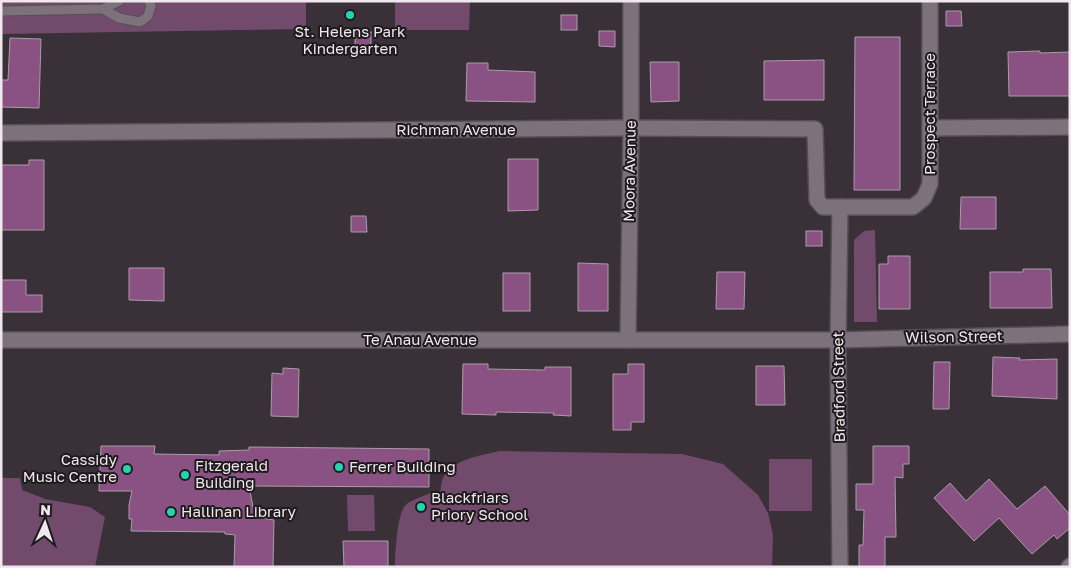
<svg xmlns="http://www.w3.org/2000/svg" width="1071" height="568" font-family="'Golos Text',sans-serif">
<rect width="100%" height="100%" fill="#3a3038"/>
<g fill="#724b6c">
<polygon points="1,1 306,1 306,29 1,34"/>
<polygon points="395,1 470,1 469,30 395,30"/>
<polygon points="875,230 877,322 854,322 854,240 864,231"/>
<path d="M500 451 682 454 723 464 758 495 768 513 773 535 772 567H395C395 553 397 518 404 507 407 502 416 499 421 497 429 493 432 492 440 493 441 489 441 484 442 481 448 460 482 455 500 451Z"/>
<rect x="769" y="459" width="43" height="52"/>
<polygon points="1,478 20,478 22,490 45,499 90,507 105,517 95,567 1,567"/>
<polygon points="347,495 374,495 375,531 348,531"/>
</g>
<g fill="#8a5282" stroke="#a99da7">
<polygon points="946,11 961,11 962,26 946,26"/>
<rect x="561" y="15" width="16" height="15"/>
<polygon points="599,31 615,31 615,47 599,46"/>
<rect x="355" y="32" width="16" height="15"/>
<polygon points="855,37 900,37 900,190 854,190"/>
<polygon points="10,38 41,39 39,108 1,107 1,80 8,80"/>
<polygon points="1040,51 1040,53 1070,52 1070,96 1009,96 1008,52"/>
<polygon points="824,60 824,100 764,100 764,61"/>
<polygon points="650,62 679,62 679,101 651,102"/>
<polygon points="467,63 488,63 488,70 535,72 535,102 466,101"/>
<polygon points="508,159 538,159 538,210 508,211"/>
<polygon points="29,160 44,160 44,230 1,230 1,165 29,165"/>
<polygon points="961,197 996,197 996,229 960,229"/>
<polygon points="351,216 366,216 367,232 351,232"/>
<rect x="806" y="231" width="16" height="15"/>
<polygon points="888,256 910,256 910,309 879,309 879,264 888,264"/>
<polygon points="578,263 608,264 608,311 578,311"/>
<polygon points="129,268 164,268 164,301 129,300"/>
<polygon points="1023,269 1051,269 1052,308 990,308 990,272 1023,272"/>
<polygon points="717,272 745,272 744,309 716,309"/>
<rect x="503" y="273" width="27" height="38"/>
<polygon points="1,280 26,280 26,295 42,295 42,312 1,312"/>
<polygon points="993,357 1020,358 1019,360 1057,359 1057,399 992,396"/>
<polygon points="934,362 950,362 949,409 933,409"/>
<polygon points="463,364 488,364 488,369 545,370 545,367 571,367 571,416 553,415 554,413 496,412 496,415 462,414"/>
<polygon points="628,364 644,364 644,422 631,422 631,430 613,430 613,374 628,374"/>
<polygon points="756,366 784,366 785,405 756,405"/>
<polygon points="283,368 299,369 298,417 271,416 272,373 283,374"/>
<polygon points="101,446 155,446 154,454 219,455 219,451 249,450 249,447 429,449 429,487 249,486 255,517 274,520 273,567 234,567 235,535 225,534 225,532 131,531 132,519 129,519 129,505 132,491 99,491"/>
<polygon points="873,446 909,446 909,464 903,464 903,478 895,477 896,537 885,537 885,567 859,567 859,545 863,545 864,510 856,510 856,484 873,484"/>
<polygon points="989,479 1017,509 1045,486 1070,515 1070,528 1057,539 1054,535 1032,554 999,518 974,541 934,498 950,483 966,501"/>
<polygon points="343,541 388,541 388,567 344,567"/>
</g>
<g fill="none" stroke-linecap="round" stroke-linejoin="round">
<defs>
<g id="lane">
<polyline points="103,9 119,18 140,22 148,16 151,6 149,1"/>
<polyline points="1,11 103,9 119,1"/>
</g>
<g id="street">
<polyline points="930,128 1070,127"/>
<polyline points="1,133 620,128 815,129 817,200 823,207 913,207 924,198 930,184 930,1"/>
<polyline points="840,207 838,349 840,567"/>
<polyline points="1,340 838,340 1070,334"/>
<polyline points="628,340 631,129 631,1"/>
<polyline points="1069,567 1070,566"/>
</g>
</defs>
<use href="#lane" stroke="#574e55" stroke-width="11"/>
<use href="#street" stroke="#574e55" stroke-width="18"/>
<use href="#lane" stroke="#7d727b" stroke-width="9"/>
<use href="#street" stroke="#7d727b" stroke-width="15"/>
</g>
<g fill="#22d5af" stroke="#1e1a1d" stroke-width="2">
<circle cx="350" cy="15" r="5"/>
<circle cx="339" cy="467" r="5"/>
<circle cx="127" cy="469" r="5"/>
<circle cx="185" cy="475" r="5"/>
<circle cx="421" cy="507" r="5"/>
<circle cx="171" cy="512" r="5"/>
</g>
<g text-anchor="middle" stroke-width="4" stroke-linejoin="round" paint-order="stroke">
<g font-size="15" fill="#efe8ed" stroke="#1e1a1d" text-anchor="start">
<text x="350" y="37" text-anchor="middle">St. Helens Park<tspan x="350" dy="17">Kindergarten</tspan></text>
<text x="117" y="465" text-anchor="end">Cassidy<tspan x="117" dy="17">Music Centre</tspan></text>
<text x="195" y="471">Fitzgerald<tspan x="195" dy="17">Building</tspan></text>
<text x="349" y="472">Ferrer Building</text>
<text x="431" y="503">Blackfriars<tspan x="431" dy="17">Priory School</tspan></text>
<text x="181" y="517">Hallinan Library</text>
</g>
<g font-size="15" fill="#efe8ed" stroke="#1e1a1d">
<text transform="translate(930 114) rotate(-90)" y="5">Prospect Terrace</text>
<text x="456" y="135">Richman Avenue</text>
<text transform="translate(630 171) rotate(-89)" y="5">Moora Avenue</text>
<text transform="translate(954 337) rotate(-1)" y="5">Wilson Street</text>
<text x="420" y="345">Te Anau Avenue</text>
<text transform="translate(839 387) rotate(-91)" y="5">Bradford Street</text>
</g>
</g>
<rect width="1071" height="568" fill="none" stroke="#efe8ed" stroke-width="5"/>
<g transform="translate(45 523) rotate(3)" stroke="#1e1a1d" stroke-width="4" paint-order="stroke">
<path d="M0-4L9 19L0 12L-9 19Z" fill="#efe8ed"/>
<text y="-8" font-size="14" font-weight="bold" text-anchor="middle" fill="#efe8ed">N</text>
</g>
</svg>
